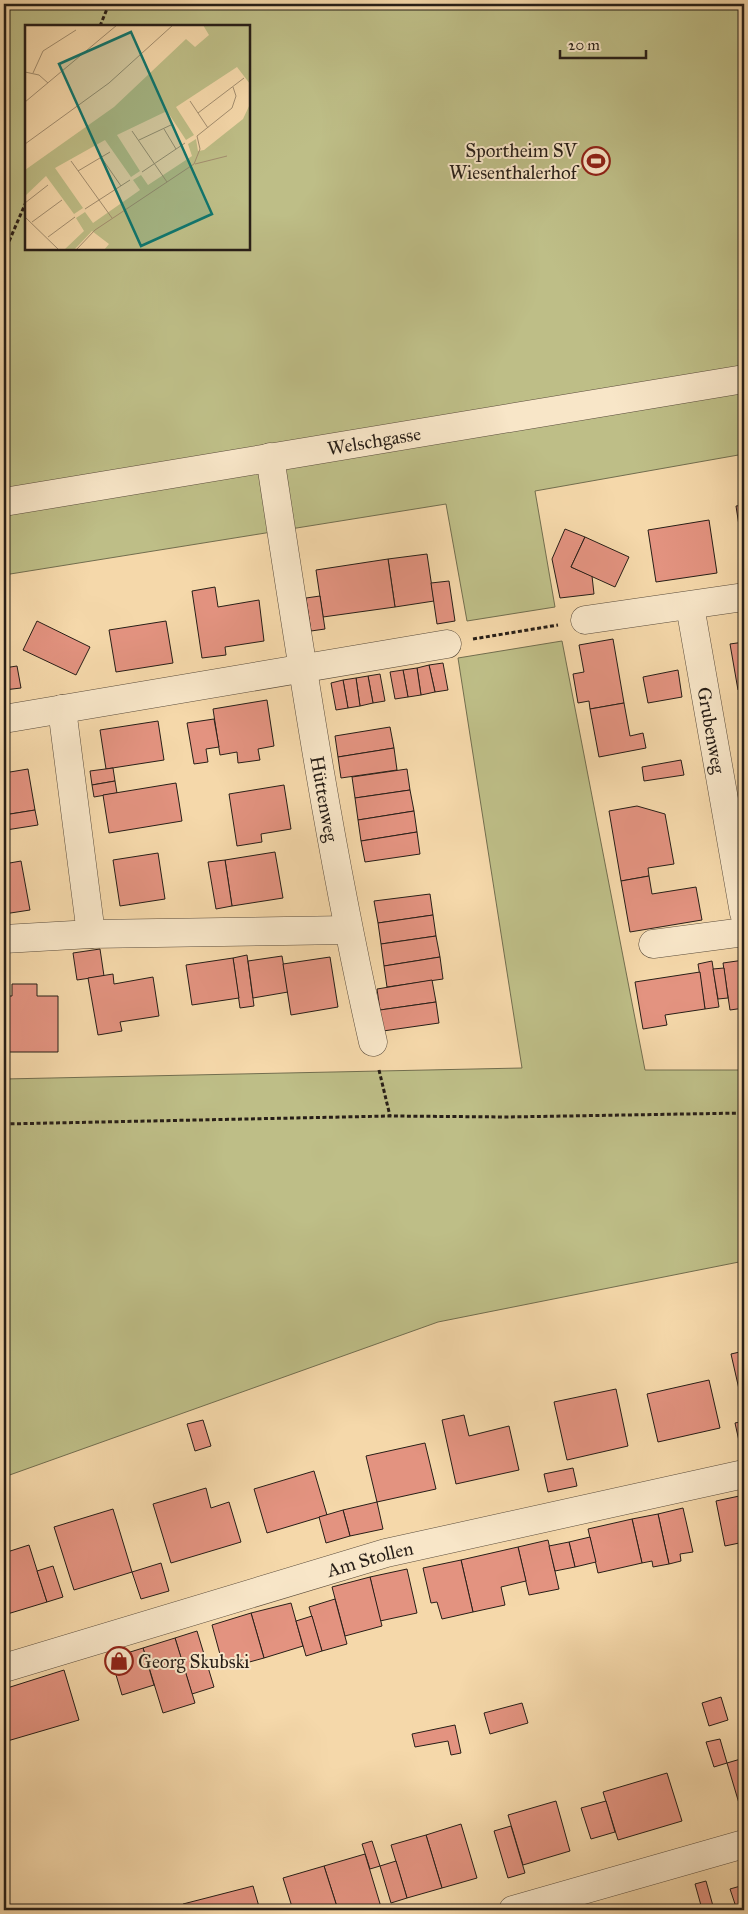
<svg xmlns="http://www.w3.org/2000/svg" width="748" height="1914" font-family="'IM FELL Great Primer',serif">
<rect width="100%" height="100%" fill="#f5d8aa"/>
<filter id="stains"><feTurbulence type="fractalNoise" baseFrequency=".004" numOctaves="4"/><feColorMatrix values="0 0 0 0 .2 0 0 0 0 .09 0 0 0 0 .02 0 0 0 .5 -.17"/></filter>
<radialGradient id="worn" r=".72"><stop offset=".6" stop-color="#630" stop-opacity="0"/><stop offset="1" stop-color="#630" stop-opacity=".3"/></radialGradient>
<g fill="#bebe87" stroke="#726e4f" fill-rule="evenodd">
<path d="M4 4H744V454L535 491 555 607 467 621 446 504 4 575ZM26 26H249V249H26Z"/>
<polygon points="562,641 645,1070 744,1070 744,1261 438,1322 4,1477 4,1079 522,1068 458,658"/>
</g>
<g fill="#e39380" stroke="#271e17">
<polygon points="744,505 744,558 736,506"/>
<polygon points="709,520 717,573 656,582 648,530"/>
<polygon points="565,529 585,537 571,567 592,576 594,594 560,598 552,559"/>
<polygon points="585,537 629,557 615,587 571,567"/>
<polygon points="427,554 434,601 395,607 388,559"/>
<polygon points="388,559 395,607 323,617 316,570"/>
<polygon points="449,581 455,621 437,624 431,583"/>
<polygon points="215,587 218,607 259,600 264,641 225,647 226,655 202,658 192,591"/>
<polygon points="320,596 325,629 311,631 306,598"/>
<polygon points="37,621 90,647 76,675 23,650"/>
<polygon points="166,621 173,663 116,672 109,630"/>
<polygon points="613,639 624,703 590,709 589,701 578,703 573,674 584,672 579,645"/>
<polygon points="744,642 744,689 738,690 730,644"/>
<polygon points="443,663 448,690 435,692 429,665"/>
<polygon points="429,665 435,692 421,695 417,668"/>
<polygon points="17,666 21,688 4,690 4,668"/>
<polygon points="417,668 421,695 408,697 403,670"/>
<polygon points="403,670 408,697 395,699 390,672"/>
<polygon points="678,670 682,697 648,703 643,677"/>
<polygon points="380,674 385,701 373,703 368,676"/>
<polygon points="368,676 373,703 360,706 356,678"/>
<polygon points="356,678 360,706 348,708 343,680"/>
<polygon points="343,680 348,708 336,710 331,683"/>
<polygon points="267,700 274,746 258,749 260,760 238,763 237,752 220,755 213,709"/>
<polygon points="624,703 630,736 643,733 646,748 599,757 590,709"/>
<polygon points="214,719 219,747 206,749 208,762 194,764 187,723"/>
<polygon points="158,721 164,760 106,769 100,730"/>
<polygon points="390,727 394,748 338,757 335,736"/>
<polygon points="394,748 397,770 341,778 338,757"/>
<polygon points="681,760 684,775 644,781 642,767"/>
<polygon points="113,768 115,781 92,785 90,771"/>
<polygon points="28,769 35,810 4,815 4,773"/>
<polygon points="407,769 410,790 355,798 352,777"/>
<polygon points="115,781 117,793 94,797 92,785"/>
<polygon points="176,783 182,821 109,833 103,795"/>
<polygon points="284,785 291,829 261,834 262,842 237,846 229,794"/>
<polygon points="410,790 414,811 358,820 355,798"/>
<polygon points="637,806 665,814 674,864 648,868 649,876 621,881 609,811"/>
<polygon points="35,810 38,825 6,830 4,815"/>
<polygon points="414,811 417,832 361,841 358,820"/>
<polygon points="417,832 420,854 365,862 361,841"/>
<polygon points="275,852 283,898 232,906 225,860"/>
<polygon points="158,853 165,899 120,906 113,860"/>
<polygon points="225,860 232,906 216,909 208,862"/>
<polygon points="21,861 30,910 4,914 4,864"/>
<polygon points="649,876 652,894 696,887 702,920 630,932 621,881"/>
<polygon points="430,894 433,915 378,923 374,901"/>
<polygon points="433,915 436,936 381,944 378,923"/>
<polygon points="436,936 440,957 384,966 381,944"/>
<polygon points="100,949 104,976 77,980 73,953"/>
<polygon points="247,955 254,1006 240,1008 233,958"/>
<polygon points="282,956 288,992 253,998 248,961"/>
<polygon points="330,957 338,1007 291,1015 283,964"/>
<polygon points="440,957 443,979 387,987 384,966"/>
<polygon points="233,958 239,998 192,1005 186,965"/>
<polygon points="744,960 744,1008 730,1010 723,963"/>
<polygon points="712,961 719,1007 705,1009 698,964"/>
<polygon points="724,968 728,998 718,999 713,969"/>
<polygon points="700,972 705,1009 665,1015 667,1025 643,1029 635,982"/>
<polygon points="113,974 114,984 153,977 159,1016 120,1022 122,1031 98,1035 88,978"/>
<polygon points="432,980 436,1002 380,1010 377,989"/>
<polygon points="12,984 37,984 37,996 58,996 58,1052 4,1052 4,996 12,996"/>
<polygon points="436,1002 439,1023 383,1031 380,1010"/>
<polygon points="744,1351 744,1397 741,1398 731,1354"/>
<polygon points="709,1380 720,1428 658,1442 647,1394"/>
<polygon points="616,1389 628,1446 567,1460 554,1402"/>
<polygon points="464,1415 469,1436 509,1426 519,1470 456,1484 442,1420"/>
<polygon points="203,1420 211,1446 195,1451 187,1424"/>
<polygon points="744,1421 744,1449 741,1450 735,1423"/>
<polygon points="425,1443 436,1489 377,1502 366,1456"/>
<polygon points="573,1468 577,1486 548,1492 544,1474"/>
<polygon points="314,1471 327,1515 267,1533 254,1489"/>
<polygon points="206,1488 211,1508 229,1502 241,1542 171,1563 153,1504"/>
<polygon points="744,1495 744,1542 725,1546 716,1501"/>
<polygon points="377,1502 383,1529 350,1536 343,1510"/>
<polygon points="683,1508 693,1552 680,1554 681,1561 669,1564 658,1514"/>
<polygon points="113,1509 132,1572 74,1590 54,1527"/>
<polygon points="343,1510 350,1536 326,1543 319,1517"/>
<polygon points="658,1514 669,1564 653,1567 652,1561 642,1563 632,1519"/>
<polygon points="632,1519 642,1563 598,1573 588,1529"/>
<polygon points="590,1537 596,1562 575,1567 569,1542"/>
<polygon points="548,1540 559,1589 529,1595 518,1547"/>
<polygon points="569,1542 575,1567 555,1571 549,1546"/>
<polygon points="29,1545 47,1602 4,1615 4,1553"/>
<polygon points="518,1547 526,1581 501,1587 505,1605 473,1612 461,1560"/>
<polygon points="461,1560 473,1612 442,1619 437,1602 431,1603 423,1568"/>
<polygon points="161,1563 169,1591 141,1599 132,1572"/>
<polygon points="53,1566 63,1597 47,1602 37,1571"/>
<polygon points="407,1569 417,1613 380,1621 370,1577"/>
<polygon points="370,1577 382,1626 345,1636 332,1587"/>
<polygon points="335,1599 347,1644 322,1651 309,1607"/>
<polygon points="291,1603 303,1646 264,1658 251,1613"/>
<polygon points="251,1613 264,1658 224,1669 212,1625"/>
<polygon points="312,1616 322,1651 306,1656 296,1621"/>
<polygon points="197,1631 214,1687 192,1694 175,1638"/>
<polygon points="175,1638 195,1703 163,1713 143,1648"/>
<polygon points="143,1648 154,1685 122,1695 111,1658"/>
<polygon points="64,1670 79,1720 4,1742 4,1689"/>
<polygon points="721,1697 728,1720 709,1726 702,1703"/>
<polygon points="522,1703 528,1723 490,1734 484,1713"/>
<polygon points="455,1725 461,1753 451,1755 448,1741 415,1747 412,1734"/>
<polygon points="720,1739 727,1763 714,1767 706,1742"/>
<polygon points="744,1758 744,1809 741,1810 727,1763"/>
<polygon points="667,1773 682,1821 618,1840 603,1792"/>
<polygon points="556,1801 570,1851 523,1865 508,1815"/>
<polygon points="606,1801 615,1832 591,1839 581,1808"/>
<polygon points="461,1824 477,1878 442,1888 426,1835"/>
<polygon points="511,1826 525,1873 508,1878 494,1831"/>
<polygon points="426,1835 442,1888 407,1898 391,1845"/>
<polygon points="372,1841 380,1866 370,1869 362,1844"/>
<polygon points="365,1854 381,1907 371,1910 338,1910 324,1866"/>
<polygon points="396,1861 407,1898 391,1903 380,1866"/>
<polygon points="324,1866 338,1910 293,1910 283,1878"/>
<polygon points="706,1881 713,1906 702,1909 695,1884"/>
<polygon points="744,1885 744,1910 737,1910 730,1889"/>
<polygon points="253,1886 260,1910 185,1910 183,1904"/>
</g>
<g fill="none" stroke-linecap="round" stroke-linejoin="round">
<defs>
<g id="minor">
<path id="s1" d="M270 457C300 653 329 849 373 1042"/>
<path id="s2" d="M4 502 744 379"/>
<path id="s3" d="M690 606 744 913"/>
<polyline points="585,620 744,597"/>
<polyline points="62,709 91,934"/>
<polyline points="4,719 447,644"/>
<polyline points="4,939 91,934 347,930"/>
<polyline points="653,944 744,932"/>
<path id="s4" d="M4 1668 386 1553 744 1474"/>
<polyline points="513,1910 744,1844"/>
</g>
</defs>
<use href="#minor" stroke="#5a4c3c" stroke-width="29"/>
<g stroke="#271e17" stroke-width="3" stroke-dasharray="4 2.5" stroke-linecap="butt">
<polyline points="100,26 109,4"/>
<polyline points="4,253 26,202"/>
<polyline points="473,639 558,625"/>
<polyline points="379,1070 390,1116"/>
<polyline points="4,1124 390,1116 507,1117 744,1113"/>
</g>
<use href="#minor" stroke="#f8e6c8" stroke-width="28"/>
</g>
<defs>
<symbol id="stadium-ring" viewBox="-11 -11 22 22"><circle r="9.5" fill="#f8e6c8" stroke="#8f2418" stroke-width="1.5"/><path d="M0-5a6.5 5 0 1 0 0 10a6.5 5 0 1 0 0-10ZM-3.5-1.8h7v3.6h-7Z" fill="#8f2418"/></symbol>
<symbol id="shop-ring" viewBox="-11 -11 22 22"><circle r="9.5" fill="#f8e6c8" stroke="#8f2418" stroke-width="1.5"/><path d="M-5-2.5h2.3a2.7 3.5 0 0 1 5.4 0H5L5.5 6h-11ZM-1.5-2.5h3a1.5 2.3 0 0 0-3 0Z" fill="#8f2418"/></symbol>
</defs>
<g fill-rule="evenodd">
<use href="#stadium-ring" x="580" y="145" width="32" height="32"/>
<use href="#shop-ring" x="103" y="1645" width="32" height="32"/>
</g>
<g text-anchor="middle" stroke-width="4" stroke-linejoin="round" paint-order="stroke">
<g font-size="19" fill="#271e17" stroke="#f8e6c8" text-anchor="end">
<text x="577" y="157">Sportheim SV<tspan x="577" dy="22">Wiesenthalerhof</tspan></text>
<text x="138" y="1668" text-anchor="start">Georg Skubski</text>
</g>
<g font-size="19" fill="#271e17" stroke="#f8e6c8">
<text dy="7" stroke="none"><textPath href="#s2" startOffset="375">Welschgasse</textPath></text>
<text dy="7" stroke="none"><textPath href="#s3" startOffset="126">Grubenweg</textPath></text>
<text dy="7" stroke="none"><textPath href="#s1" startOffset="346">Hüttenweg</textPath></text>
<text dy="7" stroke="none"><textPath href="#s4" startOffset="382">Am Stollen</textPath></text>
</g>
</g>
<g transform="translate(25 25)">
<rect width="225" height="225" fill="#f5d8aa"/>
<path d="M178 0H225V59L212 42 151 82 169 110 161 115 142 86 92 110 115 146 106 152 80 115 30 143 58 183 49 189 21 151 0 171V145L89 82 161 14 170 22 184 10ZM225 79V225H79L84 219 67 206 49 225H39L59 206 51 193 60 187 68 198 115 165 108 155 116 150 123 160 167 131 163 119 171 114 173 126 179 125 218 94Z" fill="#bebe87"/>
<path fill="none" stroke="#a38e6f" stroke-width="1" d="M0 47 14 50 23 58M8 48 18 26 51 5M165 76 183 103M0 77 92 0M173 88 219 53M139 104 151 124M107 106 142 157M114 115 148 99M0 119 84 58 148 0M76 132 96 161M46 136 87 193M170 139 202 131M53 146 85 127M117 147 160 118M0 178 23 160M60 184 105 155M0 192 34 225M7 197 37 175M23 212 50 192M51 225 70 205 169 139 175 124 172 111 207 83 211 71 208 62"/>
<path fill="#0f766e" fill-opacity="0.15" stroke="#0f766e" stroke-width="2.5" d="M106 7 187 189 116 221 34 39Z"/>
<rect width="225" height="225" fill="none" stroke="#271e17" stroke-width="2.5"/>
</g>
<rect width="748" height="1914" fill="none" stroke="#f5d8aa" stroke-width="20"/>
<rect x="5" y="5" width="738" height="1904" fill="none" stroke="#271e17" stroke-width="2.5"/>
<rect x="10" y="10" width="728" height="1894" fill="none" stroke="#271e17"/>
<path d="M560 50v8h86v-8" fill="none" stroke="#271e17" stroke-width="2.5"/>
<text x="568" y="50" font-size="15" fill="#271e17" stroke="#f8e6c8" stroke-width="4" paint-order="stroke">20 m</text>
<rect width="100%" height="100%" filter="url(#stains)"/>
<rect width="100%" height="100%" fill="url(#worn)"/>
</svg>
